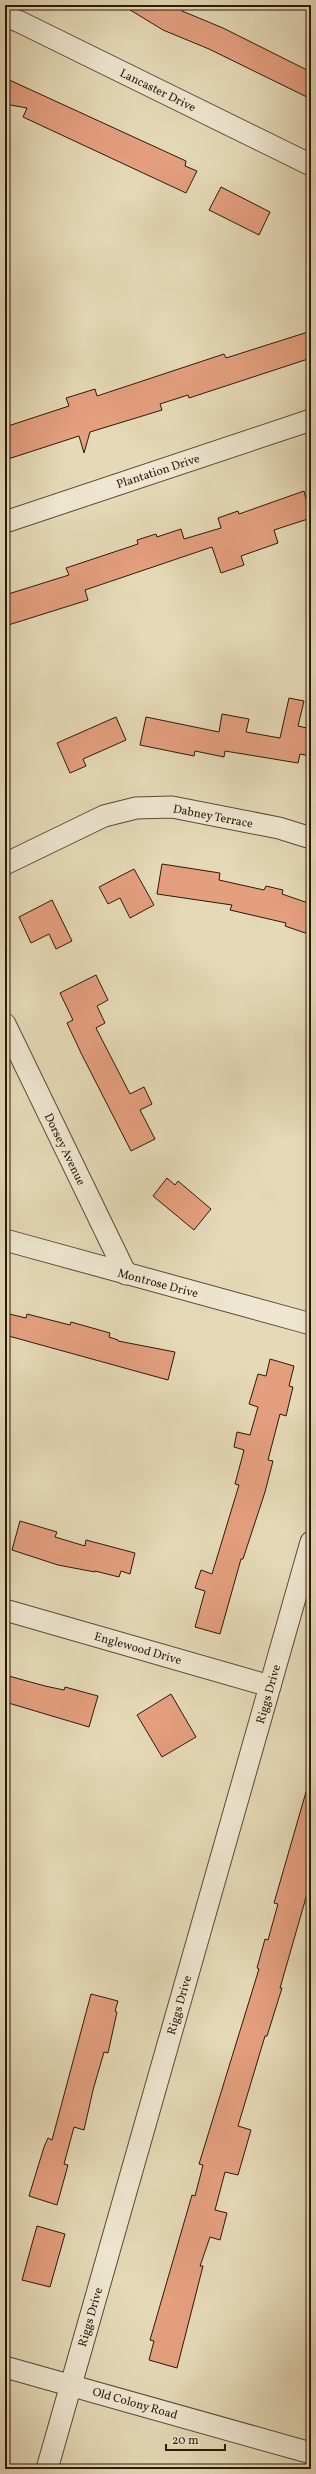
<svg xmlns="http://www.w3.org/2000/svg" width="316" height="2474" font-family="Vollkorn,serif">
<rect width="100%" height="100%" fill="#e5d9b7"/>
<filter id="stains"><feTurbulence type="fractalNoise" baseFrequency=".005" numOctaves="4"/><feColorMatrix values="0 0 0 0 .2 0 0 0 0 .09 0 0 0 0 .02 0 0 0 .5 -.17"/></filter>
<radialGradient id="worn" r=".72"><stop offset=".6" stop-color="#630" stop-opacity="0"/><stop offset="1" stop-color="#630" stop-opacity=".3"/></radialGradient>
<g fill="#e49f7f" stroke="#2c1909">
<polygon points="122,5 185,5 182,11 223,28 311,72 311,99 209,49 163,30"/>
<polygon points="5,78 186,161 185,166 197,171 186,193 23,117 27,108 5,104"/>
<polygon points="221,187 270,212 259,235 209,210"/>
<polygon points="311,331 311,358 189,398 188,395 160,404 162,410 90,432 84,453 79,436 5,460 5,427 69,406 66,398 95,389 97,396 224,354 226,358"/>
<polygon points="304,491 311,518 274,530 278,543 241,556 244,565 221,573 212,547 85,590 88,600 5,626 5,595 69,575 66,568 138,544 137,540 156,534 157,537 181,529 184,539 221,528 218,518 238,511 239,514"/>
<polygon points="289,698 304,701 298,726 311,729 311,756 300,754 298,763 225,751 224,757 195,751 194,756 140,745 146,717 219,732 222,714 249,719 246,732 280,738"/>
<polygon points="116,717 126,740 83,759 86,766 70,773 57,743"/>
<polygon points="162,864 220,873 219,880 264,890 266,886 283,890 282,894 311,904 311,935 285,926 286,923 230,910 232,905 157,894"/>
<polygon points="134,869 154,905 130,918 120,898 108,904 99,887"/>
<polygon points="52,900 72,941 56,949 49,934 31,943 19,917"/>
<polygon points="96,975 108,1000 97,1006 105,1023 96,1028 130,1094 144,1087 152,1104 140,1110 155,1139 131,1151 81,1053 67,1023 73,1020 60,993"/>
<polygon points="167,1178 175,1185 178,1181 211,1209 194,1230 153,1196"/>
<polygon points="5,1313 26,1318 27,1314 70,1325 71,1322 110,1333 109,1337 118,1340 118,1341 175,1352 168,1380 5,1335"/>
<polygon points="270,1359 294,1366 289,1386 293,1387 286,1416 280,1414 268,1460 273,1461 265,1492 243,1559 241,1559 220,1634 195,1627 205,1591 195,1588 201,1570 212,1574 239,1485 235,1484 244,1450 234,1447 237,1432 250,1435 258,1407 249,1404 258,1374 266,1376"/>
<polygon points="20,1521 57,1532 55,1537 85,1546 86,1540 135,1553 130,1574 121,1571 119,1577 95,1571 95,1572 58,1565 12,1550"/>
<polygon points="5,1675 45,1686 64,1690 65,1687 98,1696 89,1727 5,1702"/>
<polygon points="171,1694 196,1737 162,1757 137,1715"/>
<polygon points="306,1792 311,1793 311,1880 280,1988 282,1988 267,2036 265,2036 238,2126 251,2130 238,2175 225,2172 215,2210 227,2213 220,2240 210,2237 200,2266 203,2266 177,2368 149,2360 154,2341 150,2340 192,2195 195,2196 203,2165 199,2164 259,1969 257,1968 265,1939 268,1940 278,1904 274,1903"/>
<polygon points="91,1994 118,2001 115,2011 117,2012 108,2053 104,2052 93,2090 84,2130 74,2127 64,2164 68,2165 57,2205 29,2196 44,2147 48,2138 52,2140"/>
<polygon points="37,2226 65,2234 50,2287 22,2280"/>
</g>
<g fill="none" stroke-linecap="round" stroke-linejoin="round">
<defs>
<g id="minor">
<polyline points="5,17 18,21 311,165"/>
<polyline points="5,522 311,420"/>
<polyline points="5,864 104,816 136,808 172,807 279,828 311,838"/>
<polyline points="5,1024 126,1274"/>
<polyline points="5,1240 311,1324"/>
<polyline points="5,1610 270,1686"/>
<polyline points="5,2367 311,2453"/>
<polyline points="47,2469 311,1542"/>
</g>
</defs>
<use href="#minor" stroke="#5a4934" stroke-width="23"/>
<use href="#minor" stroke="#eee6d0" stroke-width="21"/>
</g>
<g text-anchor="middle" stroke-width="4" stroke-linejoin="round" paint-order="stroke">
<g font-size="12" fill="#2c1909" stroke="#eee6d0">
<text transform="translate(158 90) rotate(26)" y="4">Lancaster Drive</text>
<text transform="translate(158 471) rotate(-18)" y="4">Plantation Drive</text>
<text transform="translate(213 816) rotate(11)" y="4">Dabney Terrace</text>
<text transform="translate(65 1149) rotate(64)" y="4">Dorsey Avenue</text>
<text transform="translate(158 1283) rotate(15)" y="4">Montrose Drive</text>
<text transform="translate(138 1648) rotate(16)" y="4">Englewood Drive</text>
<text transform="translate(268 1694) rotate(-74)" y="4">Riggs Drive</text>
<text transform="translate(179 2005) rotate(-74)" y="4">Riggs Drive</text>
<text transform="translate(90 2317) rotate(-74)" y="4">Riggs Drive</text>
<text transform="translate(135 2403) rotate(16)" y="4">Old Colony Road</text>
</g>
</g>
<rect width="316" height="2474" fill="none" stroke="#e5d9b7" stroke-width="20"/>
<rect x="6" y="6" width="304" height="2462" fill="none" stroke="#2c1909" stroke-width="2"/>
<rect x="10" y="10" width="296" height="2454" fill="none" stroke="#2c1909"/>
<path d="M166 2444v6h59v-6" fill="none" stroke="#2c1909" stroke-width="2"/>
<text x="172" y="2444" font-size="12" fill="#2c1909" stroke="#eee6d0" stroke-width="3" paint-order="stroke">20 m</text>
<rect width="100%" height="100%" filter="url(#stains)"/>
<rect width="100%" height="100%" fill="url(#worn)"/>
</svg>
